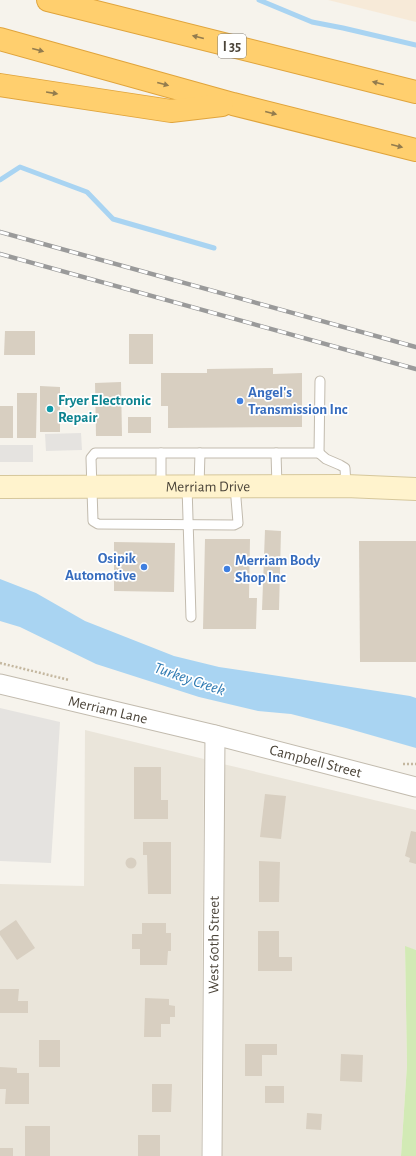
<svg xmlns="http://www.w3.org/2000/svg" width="416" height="1156" font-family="'Alegreya Sans',sans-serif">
<rect width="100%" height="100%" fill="#f6f3ec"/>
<g fill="#eae5da">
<polygon points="85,730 204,759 201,1156 0,1156 0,884 84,886"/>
<polygon points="223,764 416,810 416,950 405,947 407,1065 401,1156 220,1156"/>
</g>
<polygon fill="#f7ead8" points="328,0 416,0 416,22"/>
<polygon fill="#d2eab5" points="405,946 416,950 416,1156 401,1156 407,1065"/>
<g fill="#e5e3e0">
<polygon points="81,433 82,450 46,451 45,434"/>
<rect x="0" y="445" width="33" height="17"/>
<polygon points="0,708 60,722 51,863 0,861"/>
</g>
<polygon fill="#a9d4f2" points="0,579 36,593 85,621 174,656 219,667 410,696 416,698 416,748 346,728 291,714 258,711 199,697 96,664 20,627 0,621"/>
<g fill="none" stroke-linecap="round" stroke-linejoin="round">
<g stroke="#a9d4f2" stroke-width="5">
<polyline points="259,0 312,22 343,28 416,45"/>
<polyline points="0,180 20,167 87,192 113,219 214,248"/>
</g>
</g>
<g fill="#d8cfc1">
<polygon points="5,331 35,331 35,355 4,355"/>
<rect x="129" y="334" width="24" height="30"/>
<polygon points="273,368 273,374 302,373 302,427 168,428 168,406 161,406 161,373 207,373 207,369"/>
<polygon points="121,382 122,436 96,436 95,383"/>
<polygon points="40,386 60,387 60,432 40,432"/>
<polygon points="17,393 37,393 36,438 17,438"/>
<rect x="0" y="406" width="13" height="32"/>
<rect x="128" y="417" width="23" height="16"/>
<polygon points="265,530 281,531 279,610 262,610"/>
<polygon points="205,539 250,539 249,598 257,598 256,629 203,629"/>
<polygon points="359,541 416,541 416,662 360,662"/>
<polygon points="114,542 175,543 174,592 114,591"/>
<polygon points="134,767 161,767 161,800 168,800 168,819 134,819"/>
<polygon points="265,794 286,796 281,839 260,837"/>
<polygon points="411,831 416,832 416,864 409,862 410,858 405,856"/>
<polygon points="143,842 171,842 171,894 148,894 147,855 143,855"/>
<circle cx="131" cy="863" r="5.5"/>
<polygon points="259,861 280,862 279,902 259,902"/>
<polygon points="16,920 35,948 17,960 0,935 0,931"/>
<polygon points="142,923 166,923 166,933 171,933 171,951 168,951 167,965 140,965 140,949 132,949 132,934 142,934"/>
<polygon points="258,931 279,931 279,957 292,957 292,971 258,971"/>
<polygon points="0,989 19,989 18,1001 28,1001 28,1013 0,1013"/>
<polygon points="145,998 169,999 169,1005 175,1006 175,1017 170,1017 170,1024 161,1024 161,1037 144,1037"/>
<rect x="39" y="1040" width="21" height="27"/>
<polygon points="245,1044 277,1044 277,1055 262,1055 262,1076 245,1076"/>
<polygon points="341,1054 363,1055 362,1082 340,1081"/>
<polygon points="0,1067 17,1068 17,1073 29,1073 29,1104 5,1104 6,1089 0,1089"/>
<polygon points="152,1084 172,1084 171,1112 152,1112"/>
<rect x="265" y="1086" width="19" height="17"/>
<polygon points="307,1113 322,1114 321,1130 306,1129"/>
<rect x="25" y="1126" width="25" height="30"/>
<rect x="138" y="1135" width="22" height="21"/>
<rect x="0" y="1148" width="13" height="8"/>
</g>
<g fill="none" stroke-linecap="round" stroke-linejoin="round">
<defs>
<g id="service">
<polyline points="276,453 277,486"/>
<polyline points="319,453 326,459 340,465 345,468 346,486"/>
<polyline points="161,486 161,453"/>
<polyline points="187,486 191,617"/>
<polyline points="199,486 200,453"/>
<polyline points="235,486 238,523 234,525 98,524 93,521 91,458 95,453 319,453 320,381"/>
</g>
<g id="minor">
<path id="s1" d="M0 684 215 735 416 787"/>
<path id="s2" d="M212 1156 215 735"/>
</g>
<g id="secondary">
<path id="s3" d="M0 487 346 486 416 489"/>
</g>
<g id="motorway">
<polyline points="48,0 416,92"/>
<polyline points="0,39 233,104 416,150"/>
<polyline points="0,85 171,111 222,105"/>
</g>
</defs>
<use href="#service" stroke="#c2bbae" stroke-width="11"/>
<use href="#minor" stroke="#c2bbae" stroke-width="21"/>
<use href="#secondary" stroke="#d6c79b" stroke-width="24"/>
<use href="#motorway" stroke="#e0a43c" stroke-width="24"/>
<g stroke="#c4b79f" stroke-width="2.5" stroke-dasharray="2 2" stroke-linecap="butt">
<polyline points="0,663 69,680"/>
<polyline points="403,764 416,764"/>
</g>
<use href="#service" stroke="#fff" stroke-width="9"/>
<use href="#minor" stroke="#fff" stroke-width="19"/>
<use href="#secondary" stroke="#fff3cd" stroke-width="22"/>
<use href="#motorway" stroke="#ffcf6e" stroke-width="22"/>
<defs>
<g id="rail">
<polyline points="0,232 416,347"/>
<polyline points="0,254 416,369"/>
</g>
</defs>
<use href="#rail" stroke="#9a9a9a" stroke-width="4.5"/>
<use href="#rail" stroke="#fff" stroke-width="3" stroke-dasharray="9" stroke-linecap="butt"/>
</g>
<defs><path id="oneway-solid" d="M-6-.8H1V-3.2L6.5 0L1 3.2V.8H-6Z"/></defs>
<g fill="#937c4e">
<use href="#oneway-solid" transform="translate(198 37) rotate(-166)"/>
<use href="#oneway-solid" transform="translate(38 50) rotate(15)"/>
<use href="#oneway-solid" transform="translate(378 83) rotate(-166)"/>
<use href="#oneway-solid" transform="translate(163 84) rotate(15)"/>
<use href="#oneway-solid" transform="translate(52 93) rotate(9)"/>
<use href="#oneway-solid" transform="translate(271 113) rotate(14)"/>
<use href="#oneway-solid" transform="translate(397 146) rotate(14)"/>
</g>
<g fill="#3f7fe0" stroke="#fff" stroke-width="1.5">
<circle cx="240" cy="401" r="4"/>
<circle cx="144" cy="567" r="4"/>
<circle cx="227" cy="569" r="4"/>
</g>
<circle fill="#0f9aa8" stroke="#fff" stroke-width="1.5" cx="50" cy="409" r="4"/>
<g text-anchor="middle" stroke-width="3.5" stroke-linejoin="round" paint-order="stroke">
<rect fill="#fff" stroke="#817c74" stroke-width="1" x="218" y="34" width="28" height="24" rx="3"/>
<g font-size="14" font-weight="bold" fill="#4b4439">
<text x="232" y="51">I 35</text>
</g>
<g font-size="15" font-weight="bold" fill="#366cbe" stroke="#fff" text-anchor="start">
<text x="248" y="397">Angel's<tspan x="248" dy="17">Transmission Inc</tspan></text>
<text x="136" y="563" text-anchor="end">Osipik<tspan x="136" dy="17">Automotive</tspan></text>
<text x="235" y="565">Merriam Body<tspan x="235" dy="17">Shop Inc</tspan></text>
</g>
<g font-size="15" font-weight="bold" fill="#0d838f" stroke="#fff" text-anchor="start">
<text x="58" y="405">Fryer Electronic<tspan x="58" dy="17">Repair</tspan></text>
</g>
<g font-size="15" fill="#4b4439" stroke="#fff">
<text dy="5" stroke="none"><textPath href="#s3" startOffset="208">Merriam Drive</textPath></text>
<text dy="5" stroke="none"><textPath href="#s1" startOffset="111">Merriam Lane</textPath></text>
<text dy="5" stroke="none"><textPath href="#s1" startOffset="325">Campbell Street</textPath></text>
<text dy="5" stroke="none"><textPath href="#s2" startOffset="211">West 60th Street</textPath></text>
</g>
<g font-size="16" font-style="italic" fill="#2e7ab2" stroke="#fff">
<text transform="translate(190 678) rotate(19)" y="6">Turkey Creek</text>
</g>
</g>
</svg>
